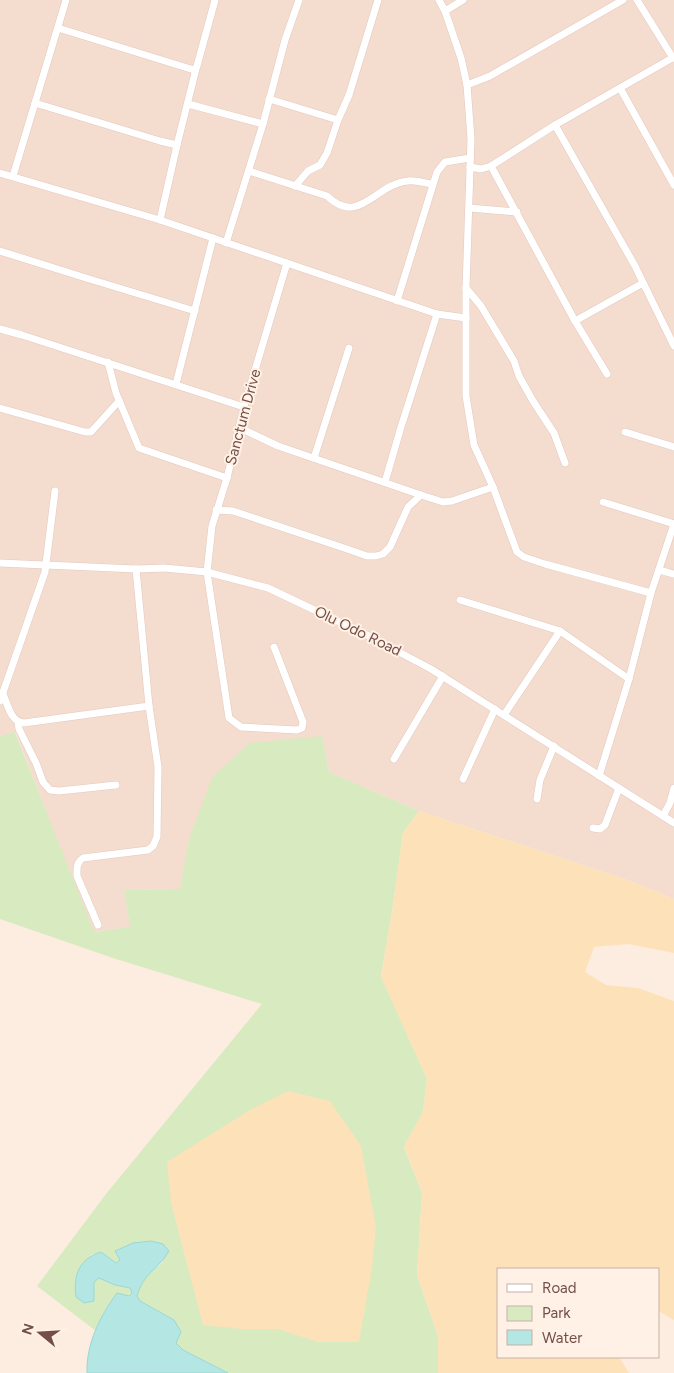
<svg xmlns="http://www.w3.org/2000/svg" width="674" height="1373" font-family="Figtree,sans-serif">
<rect width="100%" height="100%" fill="#fdece0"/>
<polygon fill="#f4dcce" points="0,0 674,0 674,899 622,878 419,811 329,772 322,736 189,839 180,889 124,890 130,927 93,932 16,733 0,736"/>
<path fill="#d8eabf" d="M15 732 94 932 130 927 124 890 180 889 189 839 212 778 249 743 322 736 329 772 419 811 403 833 392 912 381 976 427 1079 423 1112 404 1147 422 1193 417 1275 438 1336V1373H228L183 1350 176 1344 174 1320 140 1301 137 1296C142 1278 149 1273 163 1262L120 1248 115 1251 120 1260 115 1263 101 1252 91 1255 93 1301 94 1282 99 1277 115 1285 130 1288 132 1293 105 1310 96 1331 37 1286 106 1194 262 1004 113 958 0 919V736Z"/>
<g fill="#fde2b9">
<polygon points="419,811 622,878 674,899 674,953 628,944 594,947 585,972 606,985 638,988 674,1001 674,1320 658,1311 658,1269 498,1269 498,1357 619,1357 629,1373 438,1373 438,1336 417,1275 422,1193 404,1146 423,1112 427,1079 381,977 392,912 403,833"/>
<polygon points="288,1091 330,1101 361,1146 376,1228 372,1267 359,1342 318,1342 278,1329 242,1329 203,1325 171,1203 167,1162 250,1110"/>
</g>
<path fill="#b4e6e4" stroke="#9ad8d7" d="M151 1241 163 1244 169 1251C157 1271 144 1272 137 1296L140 1301 174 1320 181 1332 176 1343 183 1350 228 1373H87C86 1344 100 1316 117 1293L129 1296 132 1293 130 1288 115 1285 99 1278 94 1282V1301L84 1303 76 1297C73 1275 79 1259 101 1252L116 1263 120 1260 115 1251 133 1243Z"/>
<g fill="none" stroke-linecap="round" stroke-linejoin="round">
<defs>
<g id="minor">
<polyline points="439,0 445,11 461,58 467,85 471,139 466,288 466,396 474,445 493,487 517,552 524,557 545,564 651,593"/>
<polyline points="637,0 673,58"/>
<polyline points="445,11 463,0"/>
<polyline points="58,28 194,70 197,66 215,0"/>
<polyline points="467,85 490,76 623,0"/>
<polyline points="620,88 674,185"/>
<polyline points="269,99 338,120"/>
<polyline points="35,103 160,141 177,145 160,220"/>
<polyline points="188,104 263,124 226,243"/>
<polyline points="263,124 285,40 299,0"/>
<polyline points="555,125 635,266 674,346"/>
<polyline points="177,145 196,69"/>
<polyline points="491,166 575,321 607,374"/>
<polyline points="470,167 481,169 491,166 555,125 674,57"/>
<path d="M249 171 327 196C359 227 375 184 408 181 415 180 424 183 431 184"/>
<polyline points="0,173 160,220 437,314"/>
<polyline points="13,176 66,0"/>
<polyline points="295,186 308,171 320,165 327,153 338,120 349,95 378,0"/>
<polyline points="469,208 517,212"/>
<polyline points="0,251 86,278 195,311"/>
<polyline points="466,288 481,306 514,361 519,376 533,401 554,433 565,463"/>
<polyline points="397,301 437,172 445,162 470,158"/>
<polyline points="575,321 643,283"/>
<polyline points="0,329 22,335 244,407"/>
<polyline points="108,362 116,393 139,448 227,478"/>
<polyline points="176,384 213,238"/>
<polyline points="0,408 85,432 91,432 119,401"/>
<polyline points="240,428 278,446 421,495"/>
<polyline points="625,432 674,447"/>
<polyline points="314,458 349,348"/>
<polyline points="385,482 401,427 437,314 466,318"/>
<polyline points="603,502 674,524"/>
<polyline points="216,510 233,511 344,548 367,556 376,556 383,554 390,547 408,507 421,495 443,502 452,501 493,487"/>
<polyline points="0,563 136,569 164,568 207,572 268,588 365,634 431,669 674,823"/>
<polyline points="659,570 674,574"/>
<polyline points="460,600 560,631 629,679"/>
<polyline points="274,647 303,722 302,728 297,730 241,727 229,718 207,572 212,526 227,478 244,407 287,263"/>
<path d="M3 694C8 705 10 721 24 723L149 706"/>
<polyline points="0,701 45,572 55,491"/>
<polyline points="504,715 560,631"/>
<polyline points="18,722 19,729 36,763 43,782 50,790 59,791 116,785"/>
<polyline points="394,759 443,676"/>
<polyline points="599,776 629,679 651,593 674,524"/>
<polyline points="463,779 495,709"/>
<polyline points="537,799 540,780 554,746"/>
<polyline points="663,816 670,803 674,788"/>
<polyline points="593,828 600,829 605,825 619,788"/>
<path d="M98 925 77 876C77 868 76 863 83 858L148 850 153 846 157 837 158 767 149 706 136 569"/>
</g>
</defs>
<use href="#minor" stroke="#e3c9bf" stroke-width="8"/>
<use href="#minor" stroke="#fff" stroke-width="7"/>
</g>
<g text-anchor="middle" stroke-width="4" stroke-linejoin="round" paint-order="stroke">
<g font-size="15" fill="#744f47" stroke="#fff1e6">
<text transform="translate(243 417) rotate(-75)" y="5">Sanctum Drive</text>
<text transform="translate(358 631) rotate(26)" y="5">Olu Odo Road</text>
</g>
</g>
<rect x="497" y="1268" width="162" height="90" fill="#fff1e6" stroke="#c7b0a6"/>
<rect x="507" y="1284" width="25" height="8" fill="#ffffff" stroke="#c7b0a6"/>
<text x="542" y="1293" font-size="15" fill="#744f47">Road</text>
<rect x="507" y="1306" width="25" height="15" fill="#d8eabf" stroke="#c7b0a6"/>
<text x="542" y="1318" font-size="15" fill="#744f47">Park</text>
<rect x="507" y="1330" width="25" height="15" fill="#b4e6e4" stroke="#c7b0a6"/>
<text x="542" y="1343" font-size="15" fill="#744f47">Water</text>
<g transform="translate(40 1333) rotate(288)" stroke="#fff1e6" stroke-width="4" paint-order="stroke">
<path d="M0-4L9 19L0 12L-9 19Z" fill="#744f47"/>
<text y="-8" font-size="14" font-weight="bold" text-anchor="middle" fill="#744f47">N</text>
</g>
</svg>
